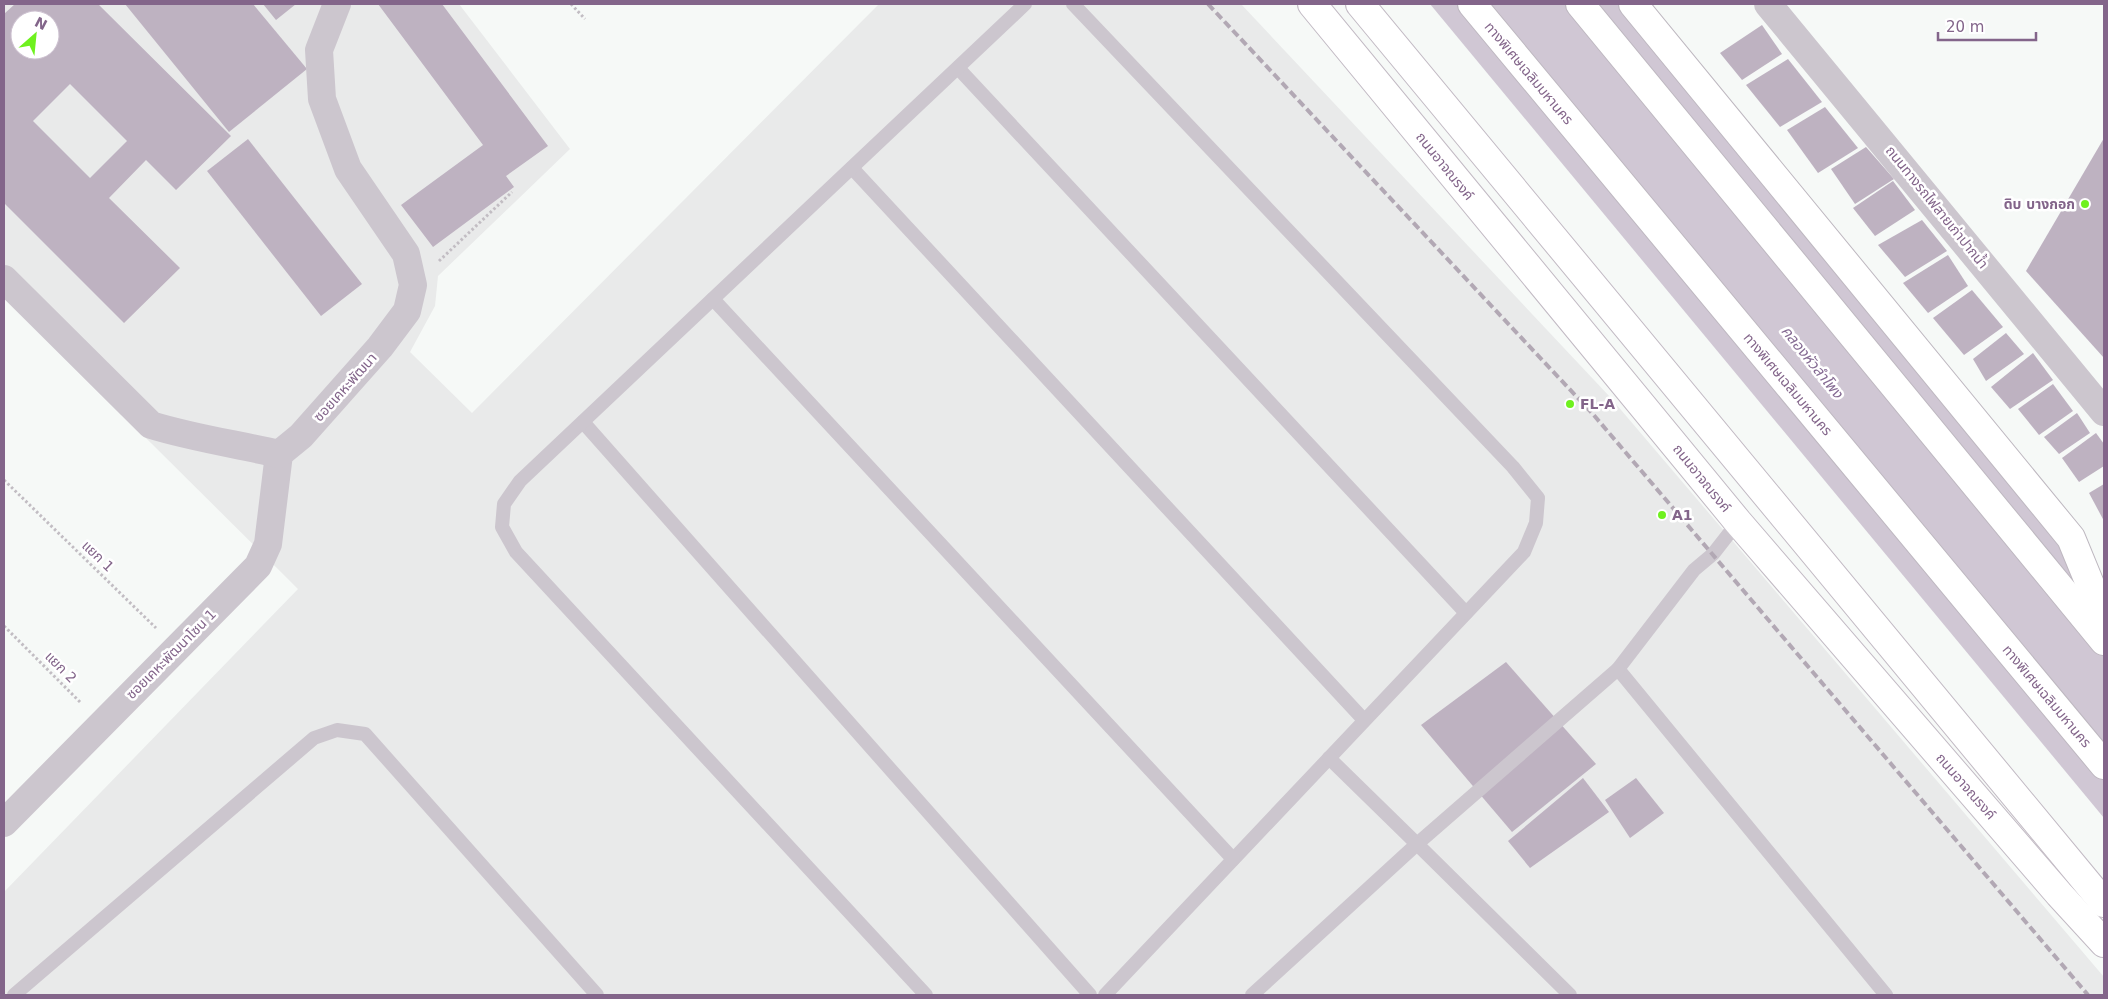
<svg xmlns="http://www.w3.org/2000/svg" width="2108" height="999" font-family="'DejaVu Sans','Noto Sans Thai',sans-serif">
<rect width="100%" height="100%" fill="#f6f9f7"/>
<path fill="#e9eaea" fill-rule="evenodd" d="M4 4H459L570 149 438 276 435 306 410 352 472 413 879 4H1241L1610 397 2104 977V995H4V892L298 589 4 297ZM20 20H50V50H20Z"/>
<polygon fill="#d0c7d4" points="1430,4 1625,4 2104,589 2104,818"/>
<g fill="#beb2c1" fill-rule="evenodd">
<path d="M15 4H98L231 136 176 190 146 160 109 198 180 268 124 323 4 203V14ZM20 20H50V50H20ZM70 84 127 141 90 178 33 121Z"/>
<polygon points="125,4 253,4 307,69 229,132"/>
<polygon points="263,4 296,4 276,20"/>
<polygon points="378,4 442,4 548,146 506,176 514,187 433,247 401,205 483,145"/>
<polygon points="1762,25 1782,54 1742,80 1720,53"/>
<polygon points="1788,59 1822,102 1780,127 1746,85"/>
<polygon points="1825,107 1858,148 1818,173 1787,130"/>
<polygon points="2104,138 2104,358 2026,271"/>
<polygon points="248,139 362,284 321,316 207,171"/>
<polygon points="1866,147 1894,179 1855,204 1831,169"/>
<polygon points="1893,181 1915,210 1875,236 1853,208"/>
<polygon points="1922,220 1947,251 1905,277 1878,245"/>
<polygon points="1948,255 1968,286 1928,313 1903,283"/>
<polygon points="1972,290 2003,327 1964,355 1933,318"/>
<polygon points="2006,333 2024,354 1986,381 1973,359"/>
<polygon points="2033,353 2053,380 2010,409 1991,387"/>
<polygon points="2053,384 2073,411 2039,435 2018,409"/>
<polygon points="2077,413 2090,433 2059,454 2044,437"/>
<polygon points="2096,433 2104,444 2104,466 2079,482 2062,458"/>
<polygon points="2104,484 2104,521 2089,493"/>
<polygon points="1506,662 1596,764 1512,832 1421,725"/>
<polygon points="1583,778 1609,812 1530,868 1508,841"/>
<polygon points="1636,778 1664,813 1630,838 1605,800"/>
</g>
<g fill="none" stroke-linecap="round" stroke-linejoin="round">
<defs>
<g id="secondary">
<polyline points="1312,4 1738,522 2059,894 2104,943"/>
<polyline points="1360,4 2104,903"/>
</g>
<g id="motorway">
<polyline points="1472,4 2104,765"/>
<polyline points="1580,4 2104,641"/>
<polyline points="1633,4 2071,538 2099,606 2104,628"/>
</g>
</defs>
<use href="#secondary" stroke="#c2bac4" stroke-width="30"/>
<use href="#motorway" stroke="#beb8c0" stroke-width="30"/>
<g stroke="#c2bdc3" stroke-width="3" stroke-dasharray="2.5 2.5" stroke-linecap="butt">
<polyline points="571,4 585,19"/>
<polyline points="439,261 512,192"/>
<polyline points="4,480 156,628"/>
<polyline points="4,626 81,703"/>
</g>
<g stroke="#ccc6ce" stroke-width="14">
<polyline points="1073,4 1513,467 1538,498 1536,523 1524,552 1105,995"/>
<polyline points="958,68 1466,613"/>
<polyline points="852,168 1364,720"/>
<polyline points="713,299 1233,859"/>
<polyline points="583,422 1090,995"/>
<polyline points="1738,522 1713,554 1694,570 1618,669 1886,995"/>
<polyline points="1329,758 1417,844 1618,669"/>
<polyline points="14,995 314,738 337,730 365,734 597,995"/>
<polyline points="926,995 516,552 502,527 504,504 520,481 1025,4"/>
<polyline points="1252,995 1417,844 1570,995"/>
</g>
<polyline stroke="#ccc6ce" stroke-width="28" points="4,823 258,566 268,544 279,454"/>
<g stroke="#ccc6ce" stroke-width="28">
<polyline points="1768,4 2104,412"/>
<path d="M4 279 151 425C193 438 236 444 279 454L301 436 380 347 407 311 413 285 406 254 348 169 322 99 319 50 337 4"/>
</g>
<use href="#secondary" stroke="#fff" stroke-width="28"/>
<use href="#motorway" stroke="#fff" stroke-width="28"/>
<polyline stroke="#b2a8b4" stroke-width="4" stroke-dasharray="8 4" stroke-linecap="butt" points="1208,4 1592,413 2088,995"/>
</g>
<g fill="#6ff11e" stroke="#fff" stroke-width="2">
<circle cx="2085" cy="204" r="5"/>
<circle cx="1570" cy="404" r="5"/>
<circle cx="1662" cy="515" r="5"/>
</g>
<g text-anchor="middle" stroke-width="5" stroke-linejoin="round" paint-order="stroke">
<g font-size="14" fill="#83658a" stroke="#fff">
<text transform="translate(1529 73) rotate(50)" y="5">ทางพิเศษเฉลิมมหานคร</text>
<text transform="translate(1445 166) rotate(51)" y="5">ถนนอาจณรงค์</text>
<text transform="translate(1937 207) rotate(51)" y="5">ถนนทางรถไฟสายเก่าปากน้ำ</text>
<text transform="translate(1788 384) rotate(50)" y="5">ทางพิเศษเฉลิมมหานคร</text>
<text transform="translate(345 387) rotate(-48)" y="5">ซอยเคหะพัฒนา</text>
<text transform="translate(1702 478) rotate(51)" y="5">ถนนอาจณรงค์</text>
<text transform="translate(98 556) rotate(44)" y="5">แยก 1</text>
<text transform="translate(171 654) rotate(-45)" y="5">ซอยเคหะพัฒนาโซน 1</text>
<text transform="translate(61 667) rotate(45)" y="5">แยก 2</text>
<text transform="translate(2047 696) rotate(50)" y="5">ทางพิเศษเฉลิมมหานคร</text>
<text transform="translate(1966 786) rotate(49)" y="5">ถนนอาจณรงค์</text>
</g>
<g font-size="14" font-weight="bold" fill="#83658a" stroke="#fff" text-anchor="start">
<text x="2075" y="209" text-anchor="end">ดิบ บางกอก</text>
<text x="1580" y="409">FL-A</text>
<text x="1672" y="520">A1</text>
</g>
<g font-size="15" font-style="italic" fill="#856b93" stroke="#fff">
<text transform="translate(1812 362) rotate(51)" y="5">คลองหัวลำโพง</text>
</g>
</g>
<rect width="2108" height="999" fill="none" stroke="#83658a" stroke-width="10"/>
<g transform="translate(35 35) rotate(27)"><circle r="24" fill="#ffffff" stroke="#cdc1d0"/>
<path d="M0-4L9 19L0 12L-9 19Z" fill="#6ff11e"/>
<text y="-8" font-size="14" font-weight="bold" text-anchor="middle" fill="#83658a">N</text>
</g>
<path d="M1938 32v8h98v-8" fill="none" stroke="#83658a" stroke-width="2.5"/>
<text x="1946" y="32" font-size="15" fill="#83658a" stroke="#ffffff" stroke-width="4" paint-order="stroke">20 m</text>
</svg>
